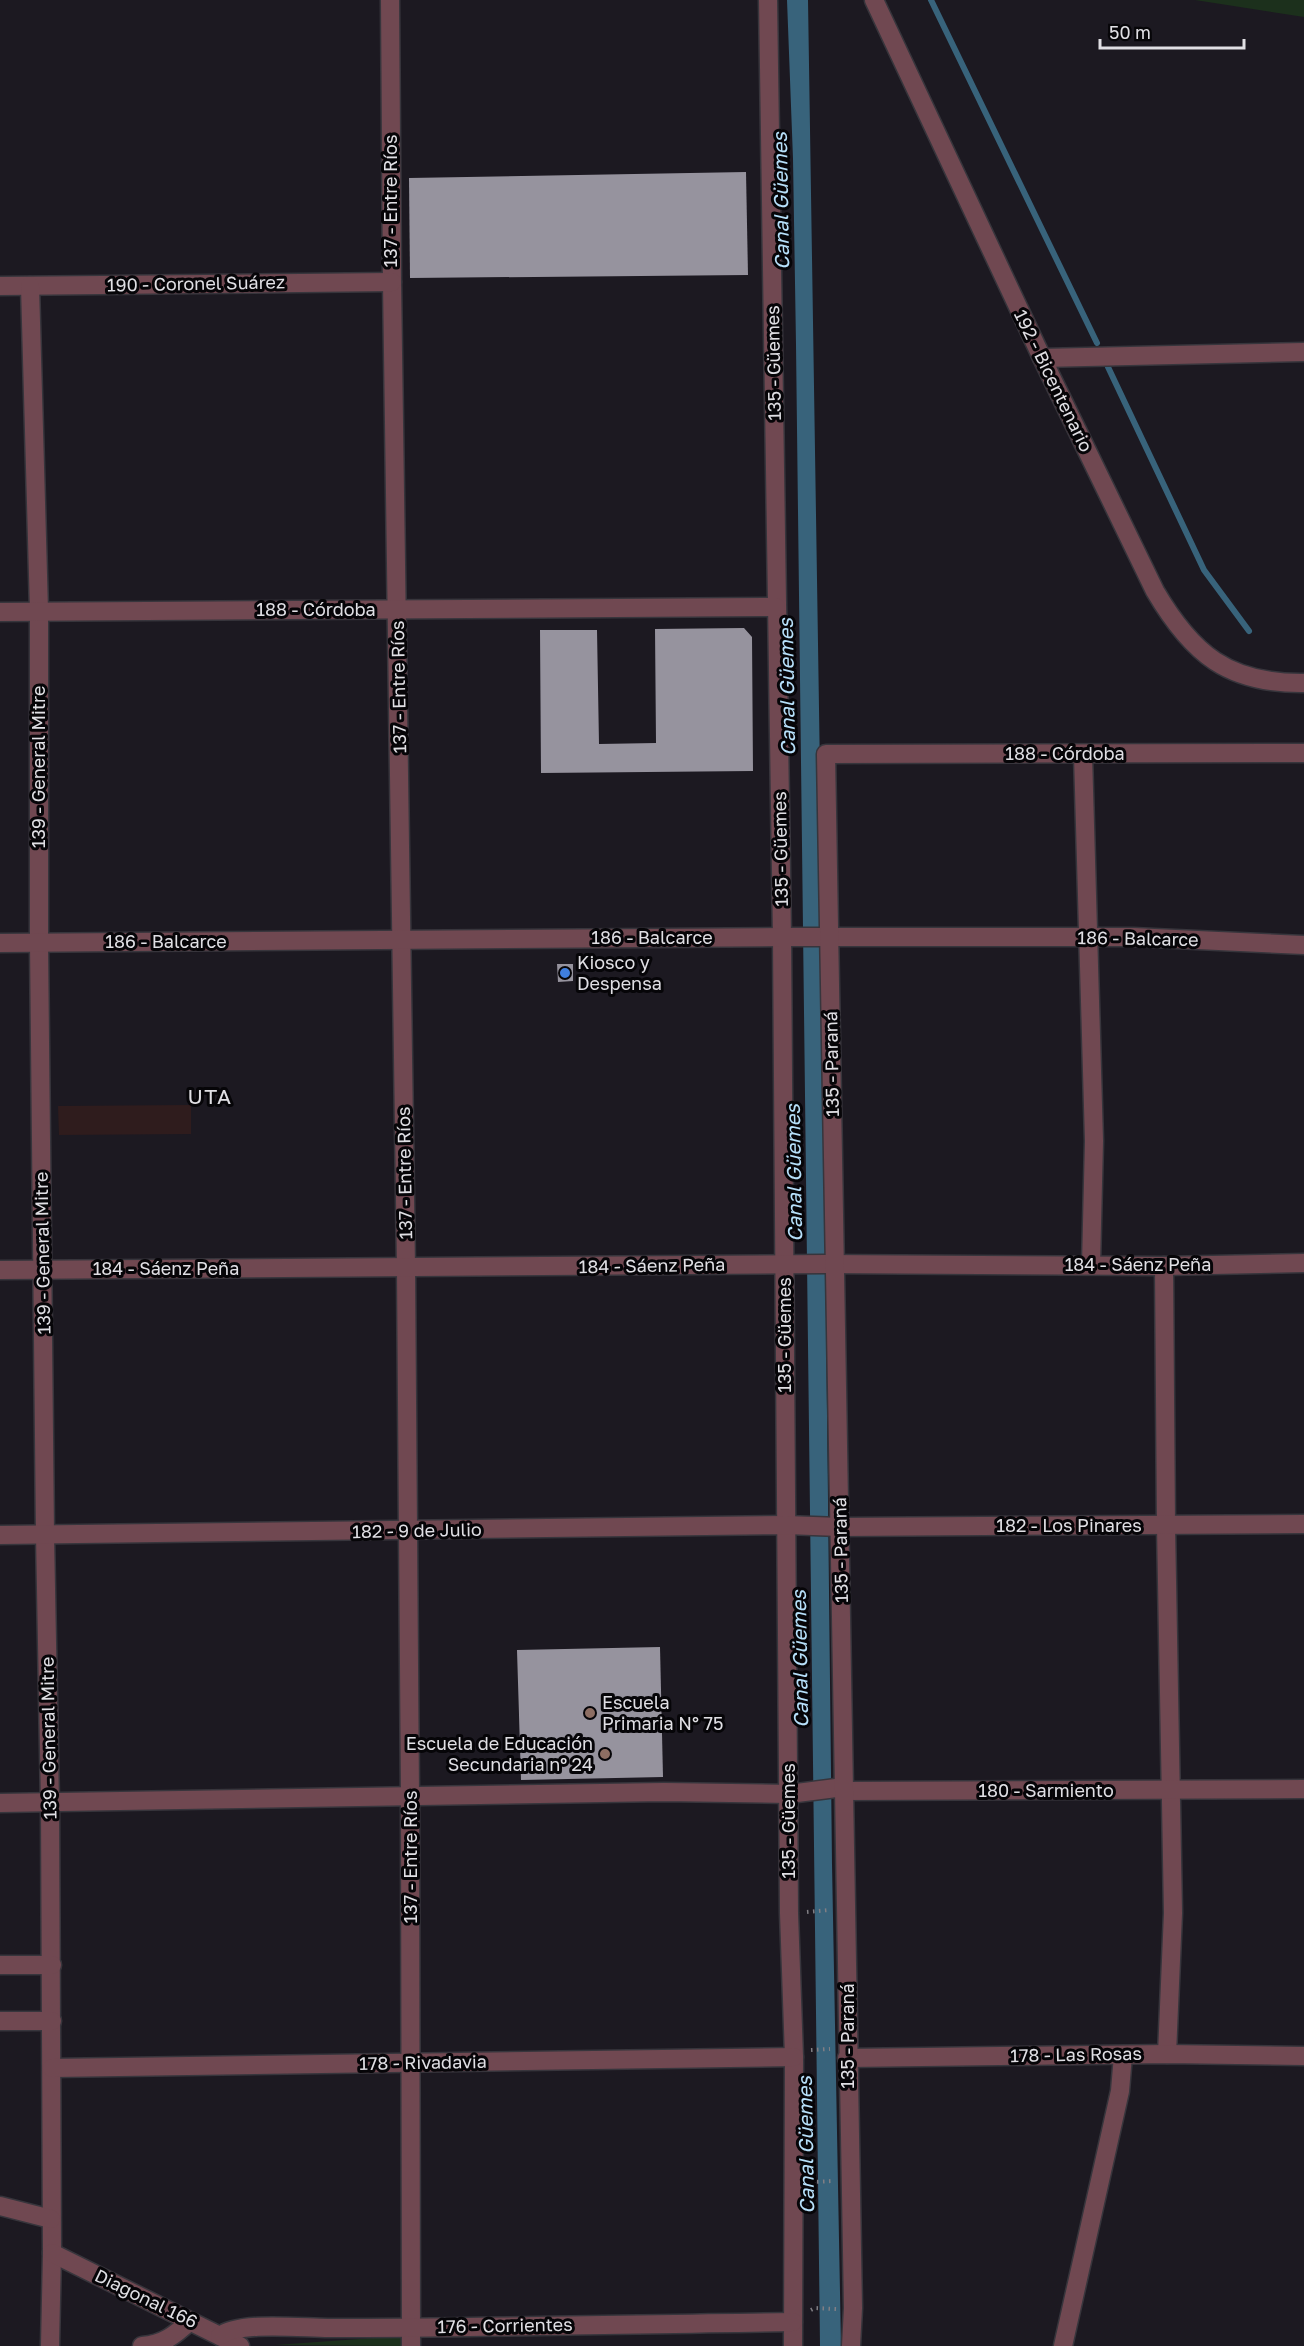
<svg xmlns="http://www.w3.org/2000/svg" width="1304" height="2346" font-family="'Golos Text',sans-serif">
<rect width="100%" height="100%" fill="#1c1921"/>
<polygon fill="#2f1c1d" points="191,1105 191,1134 59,1135 58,1106"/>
<g fill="#1c301c">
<polygon points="1195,0 1304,0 1304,17"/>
<polygon points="401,2336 402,2346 275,2345"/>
</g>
<polygon fill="#38637b" points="787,0 808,0 820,772 832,1864 841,2346 820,2346 796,345 793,159"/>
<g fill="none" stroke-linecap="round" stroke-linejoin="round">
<g stroke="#38637b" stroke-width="6">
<polyline points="931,0 1097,343"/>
<polyline points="1108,367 1204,570 1249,631"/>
</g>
</g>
<g fill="#96939e">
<polygon points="746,172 748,275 410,278 409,178"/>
<polygon points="744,628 752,637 753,771 541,773 540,630 597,630 599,744 656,743 655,629"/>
<polygon points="557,964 573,964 573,981 558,982"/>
<polygon points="660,1647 663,1777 521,1780 517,1650"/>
</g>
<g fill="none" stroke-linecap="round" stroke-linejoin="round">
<defs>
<g id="minor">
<polyline points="390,0 392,282 406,1268 410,1796 411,2346"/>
<polyline points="768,0 782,937 789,1913 794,2057 793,2346"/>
<path d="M874 0 1042 358 1155 591C1192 654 1228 684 1304 683"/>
<polyline points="0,286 392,282"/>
<polyline points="30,286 39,611 39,943 45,1535 50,1803 52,2253 50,2346"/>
<polyline points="1042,358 1304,352"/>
<polyline points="0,612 776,607"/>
<polyline points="1083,755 1094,1141 1091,1265"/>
<polyline points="0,943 782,937 1133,937 1304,945"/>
<polyline points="1164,1266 1166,1526 1173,1913 1167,2054"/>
<polyline points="0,1270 825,1264 1164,1266 1304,1263"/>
<polyline points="0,1535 786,1525 840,1527 1304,1524"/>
<polyline points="0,1803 664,1792 789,1794 836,1788 845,1791 1304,1789"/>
<polyline points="0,1965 52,1965"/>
<polyline points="0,2021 52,2021"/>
<polyline points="847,2058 1167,2054 1304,2056"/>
<polyline points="52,2068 794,2057"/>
<polyline points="0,2206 51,2219"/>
<polyline points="52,2253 240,2346"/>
<path d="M220 2336C239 2321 302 2328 328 2328 483 2328 638 2324 793 2322"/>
<path d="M142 2346C164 2344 175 2335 190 2321"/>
<polyline points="851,2346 853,2308 826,754 1304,753"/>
<polyline points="1063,2346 1120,2091 1123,2055"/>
</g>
</defs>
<use href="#minor" stroke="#37353c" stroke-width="21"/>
<g stroke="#817f85" stroke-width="4" stroke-dasharray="1.5 4.5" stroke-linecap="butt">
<polyline points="807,1912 829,1910"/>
<polyline points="811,2050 830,2049"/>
<polyline points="811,2182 833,2181"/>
<polyline points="811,2310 815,2308 836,2309"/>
</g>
<use href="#minor" stroke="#704851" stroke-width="18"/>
</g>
<circle fill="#3f7fe0" stroke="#060508" stroke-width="2" cx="565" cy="973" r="6"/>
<g fill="#8d6e63" stroke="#060508" stroke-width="2">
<circle cx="590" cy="1713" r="6"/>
<circle cx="605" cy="1754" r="6"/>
</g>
<g text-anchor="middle" stroke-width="6" stroke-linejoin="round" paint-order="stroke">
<g font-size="18" fill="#e0dfe4" stroke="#060508">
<text transform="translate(391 201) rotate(-90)" y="6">137 - Entre Ríos</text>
<text transform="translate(196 284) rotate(-1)" y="6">190 - Coronel Suárez</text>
<text transform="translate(774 363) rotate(-91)" y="6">135 - Güemes</text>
<text transform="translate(1053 381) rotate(64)" y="6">192 - Bicentenario</text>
<text x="316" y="616">188 - Córdoba</text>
<text transform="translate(399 687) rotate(-91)" y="6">137 - Entre Ríos</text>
<text x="1065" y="760">188 - Córdoba</text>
<text transform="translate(39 767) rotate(-90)" y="6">139 - General Mitre</text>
<text transform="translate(781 849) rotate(-91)" y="6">135 - Güemes</text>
<text x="652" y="944">186 - Balcarce</text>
<text transform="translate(1138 939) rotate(1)" y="6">186 - Balcarce</text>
<text x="166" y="948">186 - Balcarce</text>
<text transform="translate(832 1064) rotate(-91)" y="6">135 - Paraná</text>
<text transform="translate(405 1173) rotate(-91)" y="6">137 - Entre Ríos</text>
<text transform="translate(43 1253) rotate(-91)" y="6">139 - General Mitre</text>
<text x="1138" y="1271">184 - Sáenz Peña</text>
<text transform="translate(652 1266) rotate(-1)" y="6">184 - Sáenz Peña</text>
<text x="166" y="1275">184 - Sáenz Peña</text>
<text transform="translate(785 1335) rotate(-90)" y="6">135 - Güemes</text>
<text x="1069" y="1532">182 - Los Pinares</text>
<text transform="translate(417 1531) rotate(-1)" y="6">182 - 9 de Julio</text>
<text transform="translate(841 1550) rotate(-91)" y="6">135 - Paraná</text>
<text transform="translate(49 1738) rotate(-91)" y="6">139 - General Mitre</text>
<text x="1046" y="1797">180 - Sarmiento</text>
<text transform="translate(789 1821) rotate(-90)" y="6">135 - Güemes</text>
<text transform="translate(411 1857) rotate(-90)" y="6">137 - Entre Ríos</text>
<text transform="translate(848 2036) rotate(-90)" y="6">135 - Paraná</text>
<text transform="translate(1076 2055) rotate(-1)" y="6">178 - Las Rosas</text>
<text transform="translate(423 2063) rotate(-1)" y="6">178 - Rivadavia</text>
<text transform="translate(146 2299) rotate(26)" y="6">Diagonal 166</text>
<text transform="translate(505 2326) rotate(-1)" y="6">176 - Corrientes</text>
</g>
<g font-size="18" fill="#e0dfe4" stroke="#060508" text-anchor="start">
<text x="577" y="969">Kiosco y<tspan x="577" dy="21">Despensa</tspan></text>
<text x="602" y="1709">Escuela<tspan x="602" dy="21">Primaria N° 75</tspan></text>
<text x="593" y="1750" text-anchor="end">Escuela de Educación<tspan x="593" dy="21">Secundaria nº 24</tspan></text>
</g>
<g font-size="20" font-style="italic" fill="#b7e0fa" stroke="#060508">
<text transform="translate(781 201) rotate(-91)" y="7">Canal Güemes</text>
<text transform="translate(787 687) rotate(-91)" y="7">Canal Güemes</text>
<text transform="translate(794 1173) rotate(-91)" y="7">Canal Güemes</text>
<text transform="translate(800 1659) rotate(-91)" y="7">Canal Güemes</text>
<text transform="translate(806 2145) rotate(-91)" y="7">Canal Güemes</text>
</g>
<g font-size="21" letter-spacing="1.5" fill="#e0dfe4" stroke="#060508">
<text x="210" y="1104">UTA</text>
</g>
</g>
<path d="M1100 39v9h144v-9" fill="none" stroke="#e0dfe4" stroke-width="3"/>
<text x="1109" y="39" font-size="18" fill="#e0dfe4" stroke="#060508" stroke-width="4.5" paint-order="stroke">50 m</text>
</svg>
